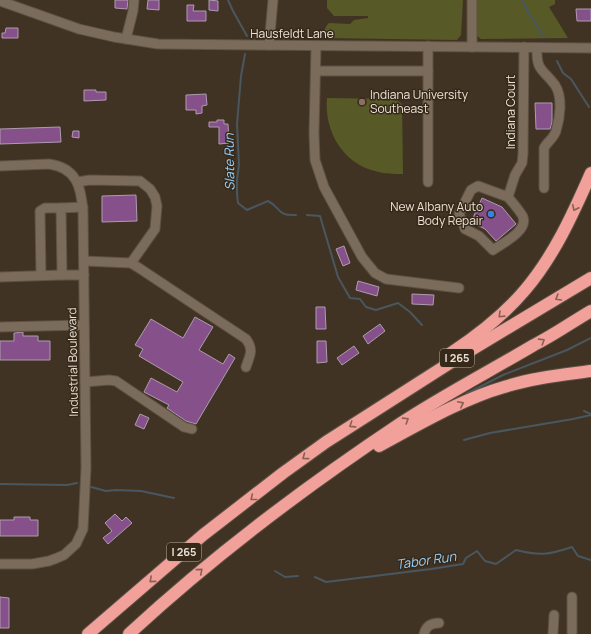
<svg xmlns="http://www.w3.org/2000/svg" width="591" height="634" font-family="Manrope,sans-serif">
<rect width="100%" height="100%" fill="#413323"/>
<g fill="#575927">
<path d="M327 0H463L461 35 457 40 326 38C322 33 325 27 329 23L350 24 354 20 368 18V16H334L327 8Z"/>
<polygon points="475,0 555,0 555,4 549,7 568,38 481,39 475,34"/>
<path d="M327 98 396 99 402 104 403 174C393 174 384 174 375 171 342 163 324 130 327 98Z"/>
</g>
<g fill="none" stroke-linecap="round" stroke-linejoin="round">
<g stroke="#495760" stroke-width="2">
<polyline points="228,0 233,11 247,36"/>
<polyline points="522,0 529,14 544,37"/>
<path d="M245 54 241 76 237 124 239 165 237 180V194L238 203 247 210 268 201C282 208 276 216 296 215"/>
<polyline points="557,61 563,73 571,79 589,107"/>
<polyline points="307,215 320,216 338,277 350,298 360,299 366,307 376,310 398,303 410,312 422,325"/>
<polyline points="466,394 503,375 567,350 591,338"/>
<polyline points="584,411 591,414"/>
<polyline points="464,440 490,433 573,419 591,415"/>
<polyline points="0,484 67,485 77,483"/>
<polyline points="91,487 106,491 116,490 141,491 174,498"/>
<polyline points="275,571 285,577 298,576"/>
<path d="M315 577 326 582 431 569 463 564 466 558 477 551 485 561 496 564 516 550C540 556 548 555 572 547L578 556 591 560"/>
</g>
</g>
<g fill="#86518b" stroke="#ad9cae">
<polygon points="115,0 128,0 127,9 115,8"/>
<polygon points="148,0 159,0 159,10 147,9"/>
<polygon points="209,0 218,1 218,11 209,10"/>
<polygon points="187,5 194,5 193,11 206,11 206,21 187,21"/>
<polygon points="576,9 591,9 591,21 577,21"/>
<polygon points="6,28 18,28 18,38 2,38 2,33 5,33"/>
<polygon points="84,90 96,90 96,92 106,92 106,100 84,101"/>
<polygon points="206,94 207,105 202,106 202,113 196,114 196,110 186,110 186,95"/>
<polygon points="535,103 552,103 552,122 550,129 536,129"/>
<polygon points="217,120 224,120 224,124 228,124 229,143 219,144 219,127 209,127 209,122 217,122"/>
<polygon points="60,127 61,142 0,144 0,129"/>
<polygon points="73,131 79,131 79,138 72,137"/>
<polygon points="136,195 137,221 102,222 102,196"/>
<polygon points="482,198 502,207 516,224 496,241 485,229 471,222"/>
<polygon points="344,246 350,263 343,266 336,249"/>
<polygon points="358,281 379,287 377,296 356,290"/>
<polygon points="412,294 434,295 433,305 412,304"/>
<polygon points="316,307 325,307 326,329 316,329"/>
<polygon points="195,317 213,327 199,350 223,364 229,354 235,358 196,424 186,421 167,408 169,405 144,392 151,378 177,392 183,382 139,356 143,349 135,345 151,319 183,338"/>
<polygon points="380,324 385,331 368,344 363,336"/>
<polygon points="23,332 23,336 38,336 38,341 50,341 50,360 0,360 0,341 14,341 14,333"/>
<polygon points="317,341 326,341 327,362 317,363"/>
<polygon points="354,346 359,353 342,365 337,358"/>
<polygon points="140,414 149,418 144,429 135,425"/>
<polygon points="115,514 122,521 126,517 132,523 108,544 103,538 112,531 105,523"/>
<polygon points="14,517 30,517 30,520 38,520 38,536 0,536 0,520 14,520"/>
<polygon points="0,597 9,598 9,628 0,628"/>
</g>
<g fill="none" stroke-linecap="round" stroke-linejoin="round">
<defs>
<g id="minor">
<polyline points="472,0 472,47"/>
<polyline points="0,1 79,29 114,37 158,44 591,48"/>
<polyline points="126,39 133,11 134,0"/>
<polyline points="269,45 273,0"/>
<polyline points="316,47 314,133 315,160 324,187 362,257 375,273 386,279 459,288"/>
<path d="M537 48C536 71 543 69 555 85 563 97 560 118 556 131 554 138 547 142 544 148V188"/>
<polyline points="316,71 428,71"/>
<path d="M0 166 49 164C77 168 81 187 83 211L86 468 83 529 76 544 64 555 57 558 49 561 32 564H0"/>
<polyline points="77,182 90,180 140,181 150,189 155,197 157,206 155,229 131,263"/>
<polyline points="428,182 428,46"/>
<path d="M508 197C512 202 521 212 523 217 528 231 503 243 493 250L479 236 465 229 459 214 471 190 478 186 508 197 515 175 522 163 523 154 524 47"/>
<polyline points="83,207 61,208 62,275 84,275"/>
<path d="M84 261 131 263 139 268 246 339C254 350 250 355 246 367"/>
<polyline points="41,275 40,211 45,208 61,208"/>
<polyline points="0,277 62,275"/>
<polyline points="0,327 84,325"/>
<polyline points="85,382 109,380 116,381 184,427 192,429"/>
<path d="M424 634C426 626 431 623 439 623"/>
<polyline points="553,634 554,615"/>
<polyline points="572,634 572,597"/>
</g>
<g id="highway">
<path d="M451 353C478 335 504 315 525 290 554 256 573 214 591 173"/>
<path d="M379 446C418 425 462 399 504 387 532 378 562 375 591 371"/>
<polyline points="88,634 203,535 283,473 326,442 456,359 591,278"/>
<path d="M129 634C213 556 305 487 401 423 444 395 490 371 534 345 554 335 572 322 591 311"/>
</g>
</defs>
<use href="#minor" stroke="#5e5244" stroke-width="11"/>
<use href="#highway" stroke="#5e5244" stroke-width="14"/>
<use href="#minor" stroke="#7b6b5a" stroke-width="9"/>
<use href="#highway" stroke="#f1a19a" stroke-width="12"/>
</g>
<defs><path id="oneway-chevron" d="M-2-3.5L2.5 0L-2 3.5" fill="none" stroke-width="1.6" stroke-linecap="round" stroke-linejoin="round"/></defs>
<g stroke="#8a5f53">
<use href="#oneway-chevron" transform="translate(575 208) rotate(116)"/>
<use href="#oneway-chevron" transform="translate(558 298) rotate(149)"/>
<use href="#oneway-chevron" transform="translate(501 315) rotate(136)"/>
<use href="#oneway-chevron" transform="translate(542 341) rotate(-32)"/>
<use href="#oneway-chevron" transform="translate(461 404) rotate(-26)"/>
<use href="#oneway-chevron" transform="translate(406 420) rotate(-32)"/>
<use href="#oneway-chevron" transform="translate(352 425) rotate(147)"/>
<use href="#oneway-chevron" transform="translate(305 457) rotate(144)"/>
<use href="#oneway-chevron" transform="translate(253 498) rotate(141)"/>
<use href="#oneway-chevron" transform="translate(200 571) rotate(-40)"/>
<use href="#oneway-chevron" transform="translate(152 580) rotate(139)"/>
</g>
<circle fill="#8d6e63" stroke="#362919" stroke-width="1.5" cx="362" cy="102" r="4"/>
<circle fill="#3f7fe0" stroke="#362919" stroke-width="1.5" cx="491" cy="214" r="4"/>
<g text-anchor="middle" stroke-width="3" stroke-linejoin="round" paint-order="stroke">
<g fill="#362919" stroke="#b5aa9f" stroke-width="1">
<rect x="440" y="349" width="34" height="18" rx="3"/>
<rect x="167" y="543" width="34" height="18" rx="3"/>
</g>
<g font-size="11" font-weight="bold" fill="#ebe2d8">
<text x="457" y="362">I 265</text>
<text x="184" y="556">I 265</text>
</g>
<g font-size="12" fill="#ebe2d8" stroke="#362919">
<text x="292" y="38">Hausfeldt Lane</text>
<text transform="translate(511 112) rotate(-90)" y="4">Indiana Court</text>
<text transform="translate(73 362) rotate(-91)" y="4">Industrial Boulevard</text>
</g>
<g font-size="12" fill="#ebe2d8" stroke="#362919" text-anchor="start">
<text x="370" y="99">Indiana University<tspan x="370" dy="14">Southeast</tspan></text>
<text x="483" y="211" text-anchor="end">New Albany Auto<tspan x="483" dy="14">Body Repair</tspan></text>
</g>
<g font-size="13" font-style="italic" fill="#99d1fc" stroke="#362919">
<text transform="translate(229 162) rotate(-91)" y="5">Slate Run</text>
<text transform="translate(426 560) rotate(-8)" y="5">Tabor Run</text>
</g>
</g>
</svg>
